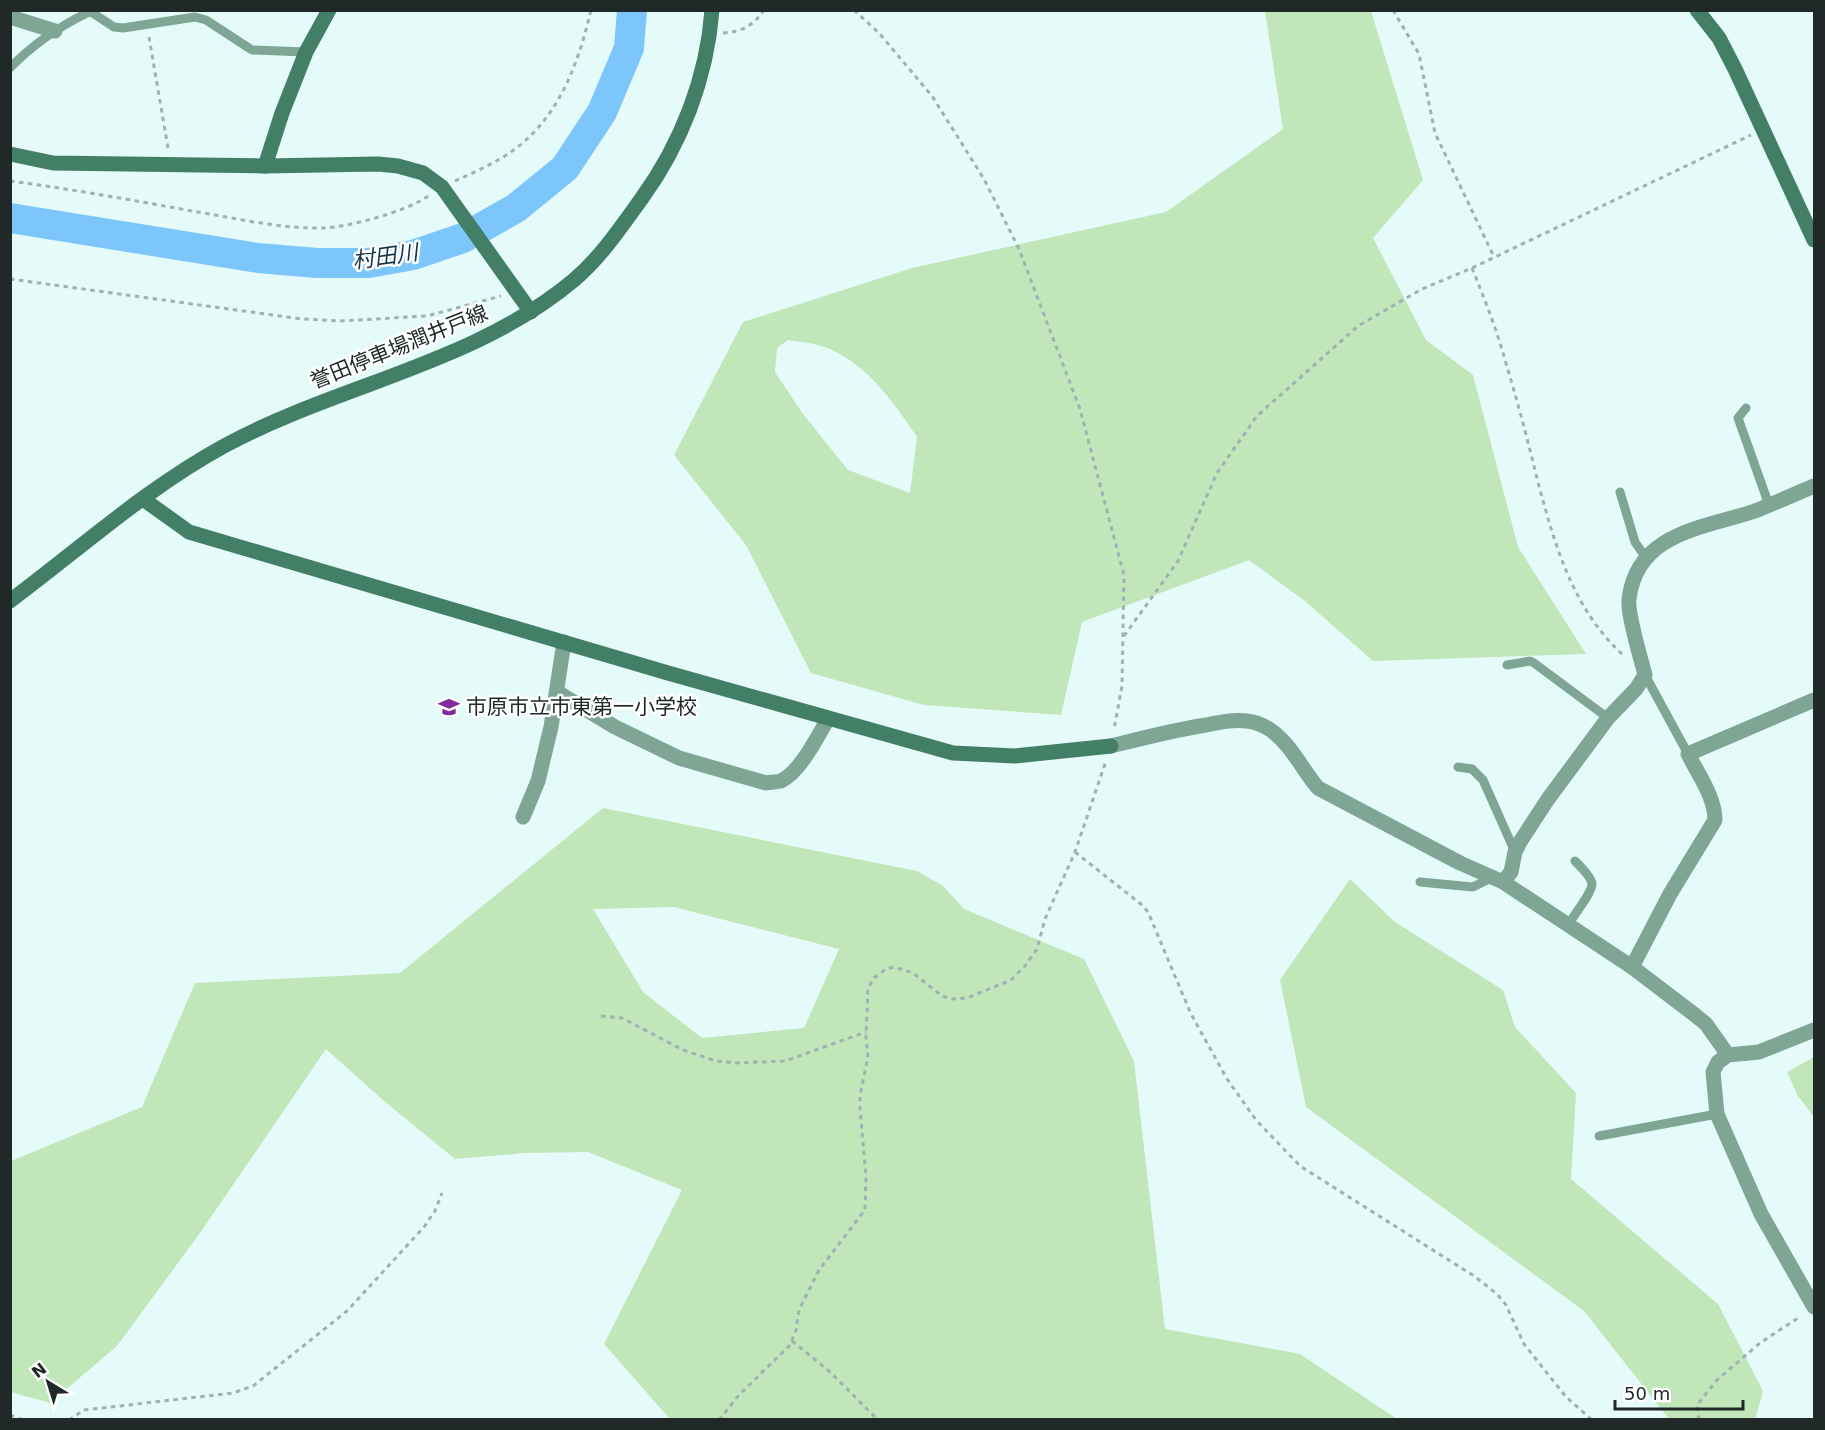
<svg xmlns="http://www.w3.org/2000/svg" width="1825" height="1430" font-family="'DejaVu Sans','Noto Sans JP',sans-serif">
<rect width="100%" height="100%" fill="#e4fbfa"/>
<g fill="#c0e6b9" fill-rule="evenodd">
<path d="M1265 11H1371L1423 180 1373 238 1426 340 1473 375 1518 547 1586 654 1373 661 1305 601 1249 560 1082 622 1061 715 924 705 811 673 746 545 674 455 743 322 912 268 1166 212 1283 129ZM788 340C800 342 814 343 825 347 866 363 893 401 917 437L910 493 848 470 803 414 775 372 777 348Z"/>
<path d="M603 808 917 871 943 886 964 909 1084 959 1134 1061 1165 1329 1300 1354 1397 1419H670L604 1344 682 1190 588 1152 524 1153 455 1159 384 1101 326 1049 200 1233 117 1346 50 1403 11 1392V1161L142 1107 195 983 400 973ZM674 907 839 949 804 1028 702 1038 643 992 593 909Z"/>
<polygon points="1350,879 1395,922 1503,990 1515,1027 1576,1093 1571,1179 1718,1304 1763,1391 1755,1419 1669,1419 1584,1311 1306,1107 1280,980"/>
<polygon points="1814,1057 1814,1117 1798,1096 1787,1072"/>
</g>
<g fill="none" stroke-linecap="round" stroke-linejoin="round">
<polyline stroke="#7dc6fc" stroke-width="30" points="10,218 258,258 317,263 369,263 413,255 463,238 516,208 565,168 602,112 629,48 632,10"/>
<g stroke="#9fb1b0" stroke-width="3" stroke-dasharray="4.5 4.5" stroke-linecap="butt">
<polyline points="854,10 879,33 932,96 984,179 1019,249 1080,409 1124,575 1122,686 1114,729"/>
<polyline points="1393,10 1419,54 1435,133 1494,257"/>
<path d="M723 33C741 32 753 26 764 10"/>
<polyline points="149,37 168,148"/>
<path d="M10 181C71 189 132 200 192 211 235 218 280 229 324 228 349 227 408 211 428 196"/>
<path d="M455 181C477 171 500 161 519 146 561 112 579 61 591 10"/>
<path d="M1472 268C1485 300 1498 333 1507 367 1519 406 1529 446 1539 486 1556 549 1574 610 1623 655"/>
<polyline points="10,279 302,319 339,321 427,316 501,296"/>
<polyline points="1124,636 1178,561 1217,473 1257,416 1358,326 1422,289 1472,268 1751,135"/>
<polyline points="1075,852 1142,905 1148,912 1191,1014 1227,1079 1256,1120 1300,1166 1474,1276 1497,1294 1506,1305 1524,1344 1566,1397 1592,1420"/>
<polyline points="601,1016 622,1018 683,1050 716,1061 735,1063 785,1061 866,1032"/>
<polyline points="792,1341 829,1371 878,1420"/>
<polyline points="10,1415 23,1420"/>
<polyline points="69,1420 84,1410 233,1393 253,1386 347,1311 424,1227 435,1211 442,1193"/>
<polyline points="719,1420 739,1395 790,1345 796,1330 799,1310 819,1270 865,1210 866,1176 860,1109 860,1096 868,1056 866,1037 868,988 874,978 886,969 894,967 913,973 942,996 952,999 967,998 1011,980 1025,966 1037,949 1045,919 1075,852 1106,761"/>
<polyline points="1699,1420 1697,1405 1717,1380 1760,1343 1801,1316"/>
</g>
<g stroke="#7fa595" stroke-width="9">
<polyline points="88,10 114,27 123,28 195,17 206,20 252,50 306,52"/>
<path d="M10 68C33 44 60 26 89 12"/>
<polyline points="1746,408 1738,418 1769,505"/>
<polyline points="1620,492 1635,542 1646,558"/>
<polyline points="1507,665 1530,661 1534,663 1608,718"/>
<polyline points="1645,675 1688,754"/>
<polyline points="1458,767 1472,769 1483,780 1515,852"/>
<polyline points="1420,882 1473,887 1493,877"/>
<path d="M1568 925C1573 916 1592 893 1592 884 1591 876 1580 866 1575 861"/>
<polyline points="1599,1136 1717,1114"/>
</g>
<g stroke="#7fa595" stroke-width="15">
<polyline points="10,17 55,31"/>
<path d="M557 692 615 727 679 758 766 783C771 782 776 782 781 781 801 771 817 737 828 719"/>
<path d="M1111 746C1143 738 1174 730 1206 725 1219 722 1233 719 1247 721 1256 722 1265 726 1272 731 1292 746 1302 769 1318 788L1460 863 1503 882 1632 967 1695 1015 1706 1024 1728 1055"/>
<polyline points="523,817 538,781 551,727 564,642"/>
<path d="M1503 882 1511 872 1515 852 1520 842 1548 799 1608 718 1636 689 1645 675C1641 659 1627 613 1629 599 1637 532 1705 528 1755 511 1775 503 1795 494 1814 486"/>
<path d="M1632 967 1670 894 1715 820C1715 797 1698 774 1688 754L1814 700"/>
<polyline points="1814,1030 1759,1052 1728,1055 1718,1062 1713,1072 1717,1114 1761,1214 1814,1307"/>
</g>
<g stroke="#437e67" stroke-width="15">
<polyline points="1697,10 1719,38 1735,69 1814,240"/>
<polyline points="10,154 53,163 265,166 378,164 398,166 423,173 442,187 531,312"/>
<polyline points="265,166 282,113 306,52 329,10"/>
<polyline points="143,499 189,532 668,673 953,753 1015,756 1111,746"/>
<path d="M10 601C81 548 148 487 226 445 339 384 474 364 574 280 601 257 621 227 642 198 681 144 707 78 712 10"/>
</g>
</g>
<defs>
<symbol id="school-bare" viewBox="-9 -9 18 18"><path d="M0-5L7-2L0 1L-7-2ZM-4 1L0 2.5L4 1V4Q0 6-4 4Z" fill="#802c9b" stroke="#fff" stroke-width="2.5" paint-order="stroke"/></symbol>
</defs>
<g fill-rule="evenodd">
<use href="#school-bare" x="434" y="692" width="30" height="30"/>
</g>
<g text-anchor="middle" stroke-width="5" stroke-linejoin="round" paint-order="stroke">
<g font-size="21" fill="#202928" stroke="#fff">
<text transform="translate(399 347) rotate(-22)" y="7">誉田停車場潤井戸線</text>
</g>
<g font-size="21" fill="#202928" stroke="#fff" text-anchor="start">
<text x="466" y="714">市原市立市東第一小学校</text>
</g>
<g font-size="22" font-style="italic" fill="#133349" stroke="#fff">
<text transform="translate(385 256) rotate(-8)" y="8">村田川</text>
</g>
</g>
<rect width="1825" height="1430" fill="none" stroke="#202928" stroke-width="24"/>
<g transform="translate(48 1382) rotate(322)" stroke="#ffffff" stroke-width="4.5" paint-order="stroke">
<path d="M0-4.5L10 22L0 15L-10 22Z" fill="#202928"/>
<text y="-9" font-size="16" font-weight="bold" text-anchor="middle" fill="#202928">N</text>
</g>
<path d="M1615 1400v9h128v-9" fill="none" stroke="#202928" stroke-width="3"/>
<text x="1624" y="1400" font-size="18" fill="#202928" stroke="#ffffff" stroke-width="4.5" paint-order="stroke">50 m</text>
</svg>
